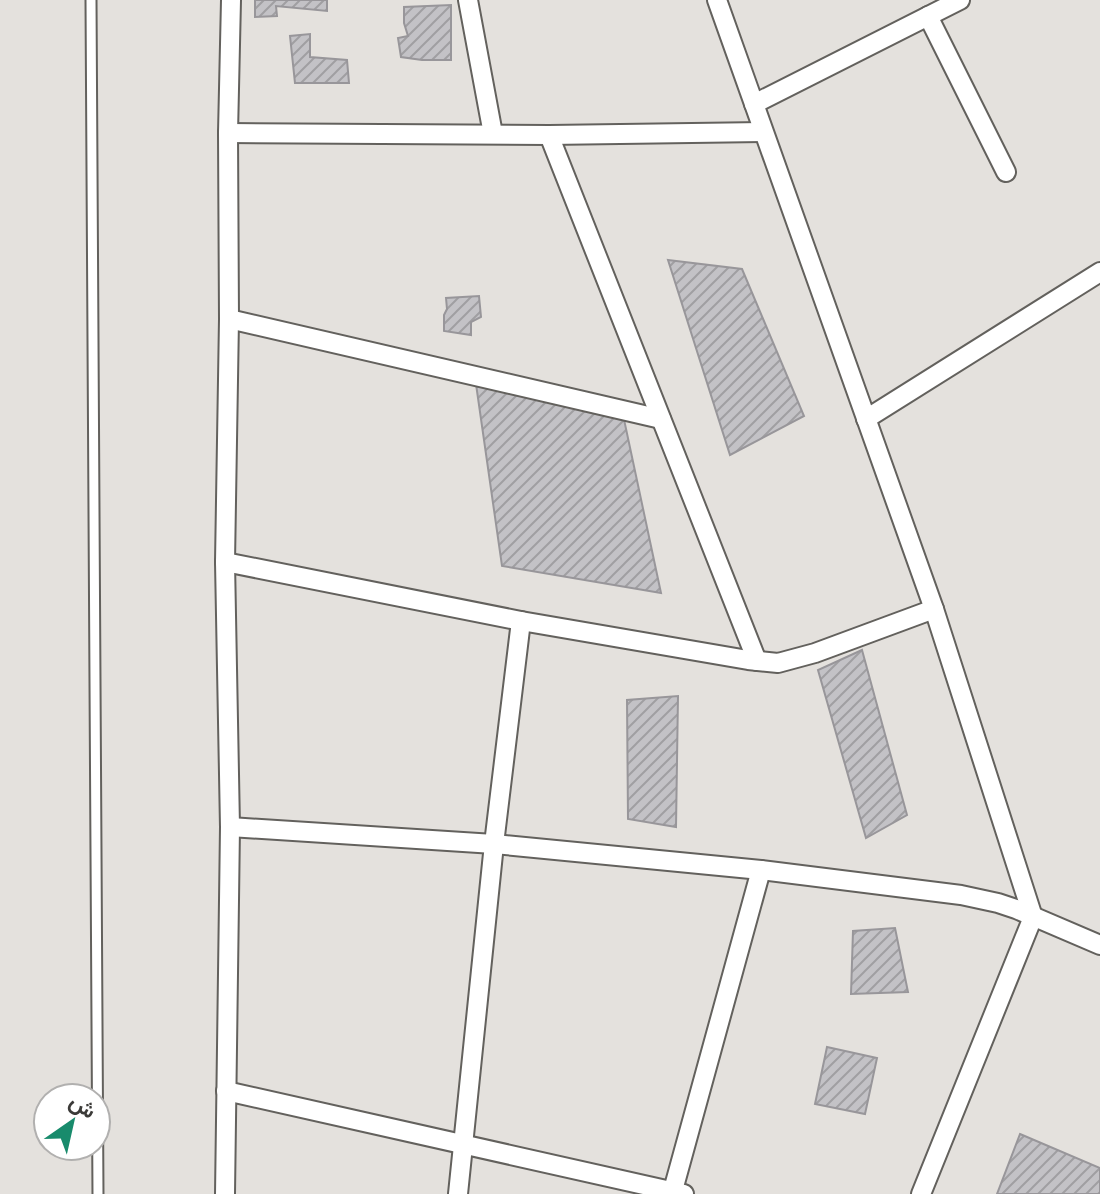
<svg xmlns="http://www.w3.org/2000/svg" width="1100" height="1194" font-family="Mulish,Vazirmatn,sans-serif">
<defs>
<pattern id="building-hatch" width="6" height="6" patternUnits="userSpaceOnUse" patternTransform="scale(2)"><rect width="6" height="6" fill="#c3c2c6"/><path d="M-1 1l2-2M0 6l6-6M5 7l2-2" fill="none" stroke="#a09fa2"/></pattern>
</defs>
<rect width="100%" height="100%" fill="#e4e1dd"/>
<g fill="url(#building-hatch)" stroke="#98969a" stroke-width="2">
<polygon points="255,0 327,0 327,11 276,6 277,16 255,17"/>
<polygon points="451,5 451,60 422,60 401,57 398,38 408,36 404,23 404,7"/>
<polygon points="310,34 310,57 347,60 349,83 295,83 290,36"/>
<polygon points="668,260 742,269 804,416 730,455"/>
<polygon points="479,296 481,317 471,322 471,335 444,331 444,315 447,309 446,298"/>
<polygon points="475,377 622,410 661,593 502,566"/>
<polygon points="862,650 907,815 866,838 818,670"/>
<polygon points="678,696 676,827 628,819 627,700"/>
<polygon points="895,928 908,992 851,994 853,931"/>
<polygon points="827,1047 877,1058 865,1114 815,1104"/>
<polygon points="1020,1134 1100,1168 1100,1194 997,1194"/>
</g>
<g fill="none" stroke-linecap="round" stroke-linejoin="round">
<defs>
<polyline id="service" points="91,0 98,1194"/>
<g id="minor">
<polyline points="468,0 493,134"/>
<polyline points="717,0 934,609 1033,917 921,1194"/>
<polyline points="928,16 1006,172"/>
<polyline points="754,104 960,0"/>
<polyline points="228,133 549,135 763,132"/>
<polyline points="549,135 757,661"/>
<polyline points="229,319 661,419"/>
<polyline points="866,419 1100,272"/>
<polyline points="225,562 521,621 748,660 778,663 815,653 934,609"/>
<polyline points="230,827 494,844 761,870 961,895 998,903 1016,909 1100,945"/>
<polyline points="226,1091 684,1194"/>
<polyline points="225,1194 230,827 225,562 229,319 228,133 231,0"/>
<polyline points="458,1194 494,844 521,621"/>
<polyline points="672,1194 761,870"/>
</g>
</defs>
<use href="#service" stroke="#63615d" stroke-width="13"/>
<use href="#minor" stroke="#63615d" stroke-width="22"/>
<use href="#service" stroke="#fff" stroke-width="9"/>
<use href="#minor" stroke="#fff" stroke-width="18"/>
</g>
<g transform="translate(72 1122) rotate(34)"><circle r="38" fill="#ffffff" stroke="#b1b0af" stroke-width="2"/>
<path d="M0-6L14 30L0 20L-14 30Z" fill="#188b6c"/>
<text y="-12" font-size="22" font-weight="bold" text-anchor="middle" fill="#3b3a38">ش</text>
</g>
</svg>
